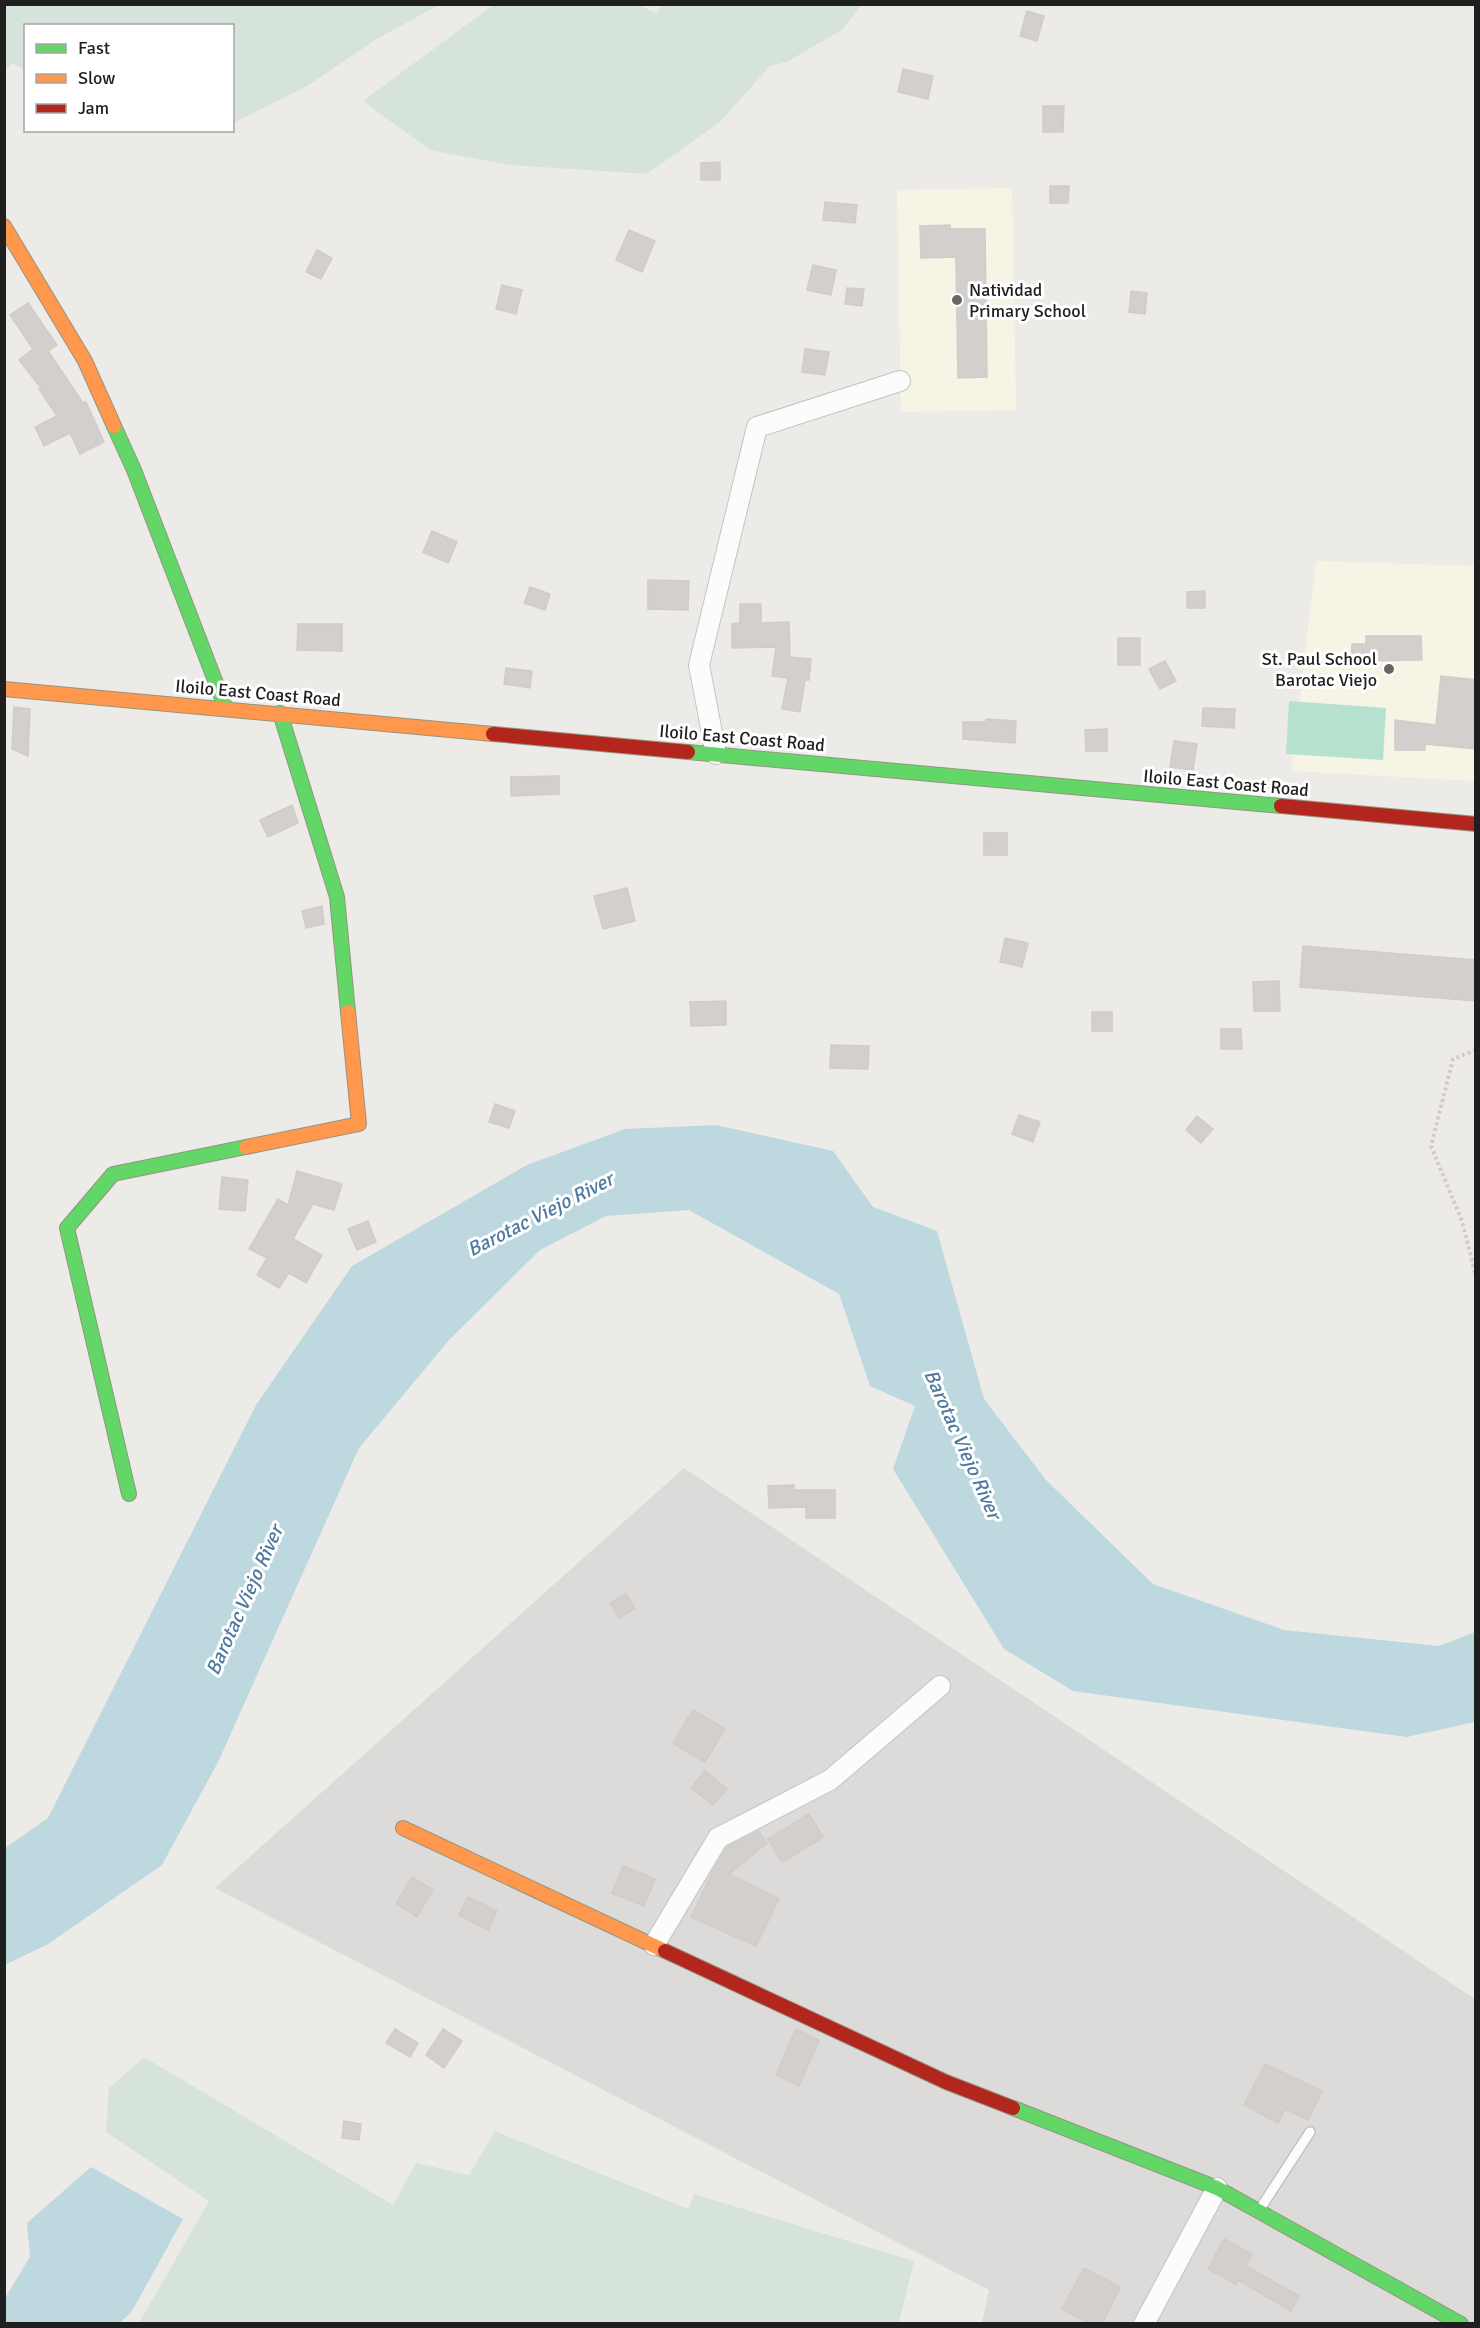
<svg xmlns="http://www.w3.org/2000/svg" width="1480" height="2328" font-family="Signika,sans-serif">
<rect width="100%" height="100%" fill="#edebe8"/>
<polygon fill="#dcdbd9" points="684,1468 1475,1999 1475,2323 982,2323 989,2290 215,1888"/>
<g fill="#f6f4e4">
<polygon points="1012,188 1016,410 901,412 897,190"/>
<polygon points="1316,561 1475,566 1475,781 1291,771"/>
</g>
<g fill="#d6e3db">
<polygon points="5,4 439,4 439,5 377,39 307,86 233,123 232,26 26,26 25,70 12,63 5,70"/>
<polygon points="638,5 656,13 664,4 861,5 843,29 787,62 770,66 720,122 647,174 509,165 430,150 363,101 493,5"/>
<polygon points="144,2057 393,2205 416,2163 469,2175 495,2131 688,2209 694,2194 914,2261 899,2323 361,2324 358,2322 355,2324 139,2323 209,2201 106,2132 109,2088"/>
</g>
<polygon fill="#b6e1ce" points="1289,701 1386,708 1383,760 1286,754"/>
<g fill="#bdd8de">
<polygon points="716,1125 833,1151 873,1207 937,1231 984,1399 1046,1480 1153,1584 1284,1630 1439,1646 1475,1632 1475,1722 1407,1737 1073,1691 1004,1649 893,1469 915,1406 870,1386 839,1294 689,1210 606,1216 540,1250 449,1340 359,1448 218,1762 162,1865 48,1944 5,1965 5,1848 48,1818 256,1405 352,1266 527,1165 625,1129"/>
<polygon points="91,2167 183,2219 132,2311 120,2323 5,2323 5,2298 30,2257 27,2223"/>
</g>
<g fill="#d2cfcc" stroke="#d0ccc9" stroke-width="1.5">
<polygon points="1027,11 1044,16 1037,41 1020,36"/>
<polygon points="903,69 933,76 928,99 898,92"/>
<polygon points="1043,106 1064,106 1063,132 1043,132"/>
<polygon points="720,162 720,180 701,180 701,163"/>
<polygon points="1050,186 1069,186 1068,203 1050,203"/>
<polygon points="825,202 857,205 855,223 823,220"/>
<polygon points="950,225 950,229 985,229 987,377 958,378 956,257 921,258 920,226"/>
<polygon points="629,230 655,241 642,272 616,260"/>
<polygon points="317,250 332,258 321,279 306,272"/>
<polygon points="813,265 836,270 831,295 807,290"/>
<polygon points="502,285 522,290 516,314 496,309"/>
<polygon points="847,288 864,289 862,306 845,304"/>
<polygon points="1131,291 1147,293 1145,314 1129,312"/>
<polygon points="28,303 57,345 48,351 83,403 86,402 104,442 80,454 70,433 44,446 35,427 57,416 39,389 41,388 19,360 33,349 10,315"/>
<polygon points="805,349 829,352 825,375 802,372"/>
<polygon points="432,531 457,542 448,563 423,552"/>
<polygon points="648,580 689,581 688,610 648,609"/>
<polygon points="530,587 550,594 545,610 524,603"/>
<polygon points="1205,591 1205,608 1187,608 1187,592"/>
<polygon points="740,604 761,604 761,623 789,622 790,657 811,659 809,680 805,680 800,712 782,709 788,678 772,676 776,647 732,648 732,624 740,623"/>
<polygon points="298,624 342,624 342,651 297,650"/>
<polygon points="1366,636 1421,636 1422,660 1351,661 1352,644 1366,644"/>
<rect x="1118" y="638" width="22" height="27"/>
<polygon points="1165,661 1176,681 1160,689 1149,669"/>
<polygon points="506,668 532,671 530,688 504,684"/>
<polygon points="1441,676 1476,680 1476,749 1425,744 1425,750 1395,750 1395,720 1436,725"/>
<polygon points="14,707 30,709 28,756 12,749"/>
<polygon points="1203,708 1235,709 1234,728 1202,726"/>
<polygon points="986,719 1016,721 1015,743 963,739 963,722 986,722"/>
<polygon points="1107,729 1107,751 1086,751 1085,730"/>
<polygon points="1174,741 1197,744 1193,770 1170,767"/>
<polygon points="559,776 559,794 511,796 511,777"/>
<polygon points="292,805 298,823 268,837 260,820"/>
<rect x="984" y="833" width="23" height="22"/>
<polygon points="627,888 635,921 603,929 594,896"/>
<polygon points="322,906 324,924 306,928 302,911"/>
<polygon points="1005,938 1028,943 1022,967 1000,962"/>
<polygon points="1303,946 1476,960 1476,1001 1300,987"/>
<polygon points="1279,981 1280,1011 1254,1011 1253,982"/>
<polygon points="726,1001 726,1025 691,1026 690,1002"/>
<rect x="1092" y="1012" width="20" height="19"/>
<polygon points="1221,1029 1241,1029 1242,1049 1221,1049"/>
<polygon points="831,1045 869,1046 868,1069 830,1068"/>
<polygon points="495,1104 515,1111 509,1128 489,1122"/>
<polygon points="1019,1115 1040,1122 1033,1142 1012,1134"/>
<polygon points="1197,1116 1213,1129 1201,1143 1186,1130"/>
<polygon points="297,1171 342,1184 334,1210 313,1204 293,1239 322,1255 306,1283 289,1273 279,1288 257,1275 267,1258 249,1249 278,1199 288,1205"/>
<polygon points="222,1177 248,1180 245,1211 219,1209"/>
<polygon points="368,1221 376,1242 357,1250 348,1229"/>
<polygon points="794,1485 794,1490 835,1490 835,1518 806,1518 806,1507 769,1508 768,1486"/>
<polygon points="626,1594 635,1609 619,1618 610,1603"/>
<polygon points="693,1710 725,1729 705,1762 673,1743"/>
<polygon points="705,1771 727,1789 713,1805 691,1788"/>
<polygon points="809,1814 823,1837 782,1862 768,1839"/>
<polygon points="758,1831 767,1843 729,1874 779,1899 756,1946 691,1917 714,1869 727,1847"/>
<polygon points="623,1866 655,1879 644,1906 612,1893"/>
<polygon points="412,1877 433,1890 417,1917 396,1903"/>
<polygon points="468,1897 497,1911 488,1930 459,1915"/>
<polygon points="395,2029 418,2043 410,2057 386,2043"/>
<polygon points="443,2029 462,2041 444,2068 426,2055"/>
<polygon points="796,2029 819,2040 799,2086 776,2075"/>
<polygon points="1265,2064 1322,2091 1308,2120 1285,2109 1278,2123 1244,2105"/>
<polygon points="344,2121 361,2124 359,2140 342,2138"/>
<polygon points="1224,2239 1252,2254 1246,2266 1299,2296 1291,2311 1238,2280 1236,2284 1208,2269"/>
<polygon points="1084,2268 1120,2287 1102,2324 1090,2324 1062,2309"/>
</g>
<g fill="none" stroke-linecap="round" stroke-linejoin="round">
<defs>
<polyline id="lane" points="1260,2209 1310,2132"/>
<g id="street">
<polyline points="716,754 699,665 757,427 900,381"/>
<polyline points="654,1945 718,1838 830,1780 940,1686"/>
<polyline points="1144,2324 1217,2188"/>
</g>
<g id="fast">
<polyline points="114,426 134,470 226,709"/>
<polyline points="280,713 337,897 348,1012"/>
<polyline points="688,752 1281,806"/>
<polyline points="129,1494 67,1228 113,1174 246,1147"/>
<polyline points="1013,2108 1217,2188 1461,2324"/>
</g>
<g id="slow">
<polyline points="4,226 85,361 114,426"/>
<polyline points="4,689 493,734"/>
<polyline points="246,1147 359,1124 348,1012"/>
<polyline points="403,1828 665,1951"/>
</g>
<g id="jam">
<polyline points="493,734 688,752"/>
<polyline points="1281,806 1476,824"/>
<polyline points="665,1951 946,2082 1013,2108"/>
</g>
</defs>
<use href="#lane" stroke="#c4c3c2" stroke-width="12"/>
<use href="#street" stroke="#c4c3c2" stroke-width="22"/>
<use href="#fast" stroke="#949581" stroke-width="16"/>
<use href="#slow" stroke="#949581" stroke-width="16"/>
<use href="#jam" stroke="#949581" stroke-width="16"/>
<polyline stroke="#d6c9c7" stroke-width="4" stroke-dasharray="3 3" stroke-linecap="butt" points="1476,1050 1453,1059 1431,1146 1462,1221 1476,1277"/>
<use href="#lane" stroke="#fcfcfc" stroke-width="9"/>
<use href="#street" stroke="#fcfcfc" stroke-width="20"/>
<use href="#fast" stroke="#63d668" stroke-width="14"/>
<use href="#slow" stroke="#ff974d" stroke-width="14"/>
<use href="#jam" stroke="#b3261e" stroke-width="14"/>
</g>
<g fill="#676665" stroke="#fff" stroke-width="2">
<circle cx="957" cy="300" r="6"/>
<circle cx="1389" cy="669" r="6"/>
</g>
<g text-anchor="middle" stroke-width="6" stroke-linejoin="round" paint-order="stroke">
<g font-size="18" fill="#1f1f1f" stroke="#fff" text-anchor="start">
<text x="969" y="296">Natividad<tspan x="969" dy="21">Primary School</tspan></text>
<text x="1377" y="665" text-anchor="end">St. Paul School<tspan x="1377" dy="21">Barotac Viejo</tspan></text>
</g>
<g font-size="18" fill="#1f1f1f" stroke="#fff">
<text transform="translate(258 693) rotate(5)" y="6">Iloilo East Coast Road</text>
<text transform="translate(742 738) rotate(5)" y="6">Iloilo East Coast Road</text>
<text transform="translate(1226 783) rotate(5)" y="6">Iloilo East Coast Road</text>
</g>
<g font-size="20" font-style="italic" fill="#4f7aa0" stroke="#fff">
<text transform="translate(540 1214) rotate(-27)" y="7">Barotac Viejo River</text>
<text transform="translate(963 1444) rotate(66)" y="7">Barotac Viejo River</text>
<text transform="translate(244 1600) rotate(-66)" y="7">Barotac Viejo River</text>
</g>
</g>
<rect width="1480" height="2328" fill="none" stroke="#1f1f1f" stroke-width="12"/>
<rect x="24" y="24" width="210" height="108" fill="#ffffff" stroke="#a5a5a5" stroke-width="1.5"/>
<rect x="36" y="44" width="30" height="9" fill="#63d668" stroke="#a5a5a5" stroke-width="1.5"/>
<text x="78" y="54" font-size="18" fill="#1f1f1f">Fast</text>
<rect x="36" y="74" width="30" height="9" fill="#ff974d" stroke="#a5a5a5" stroke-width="1.5"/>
<text x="78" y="84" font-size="18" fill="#1f1f1f">Slow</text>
<rect x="36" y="104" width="30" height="9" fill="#b3261e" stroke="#a5a5a5" stroke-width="1.5"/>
<text x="78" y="114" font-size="18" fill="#1f1f1f">Jam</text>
</svg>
